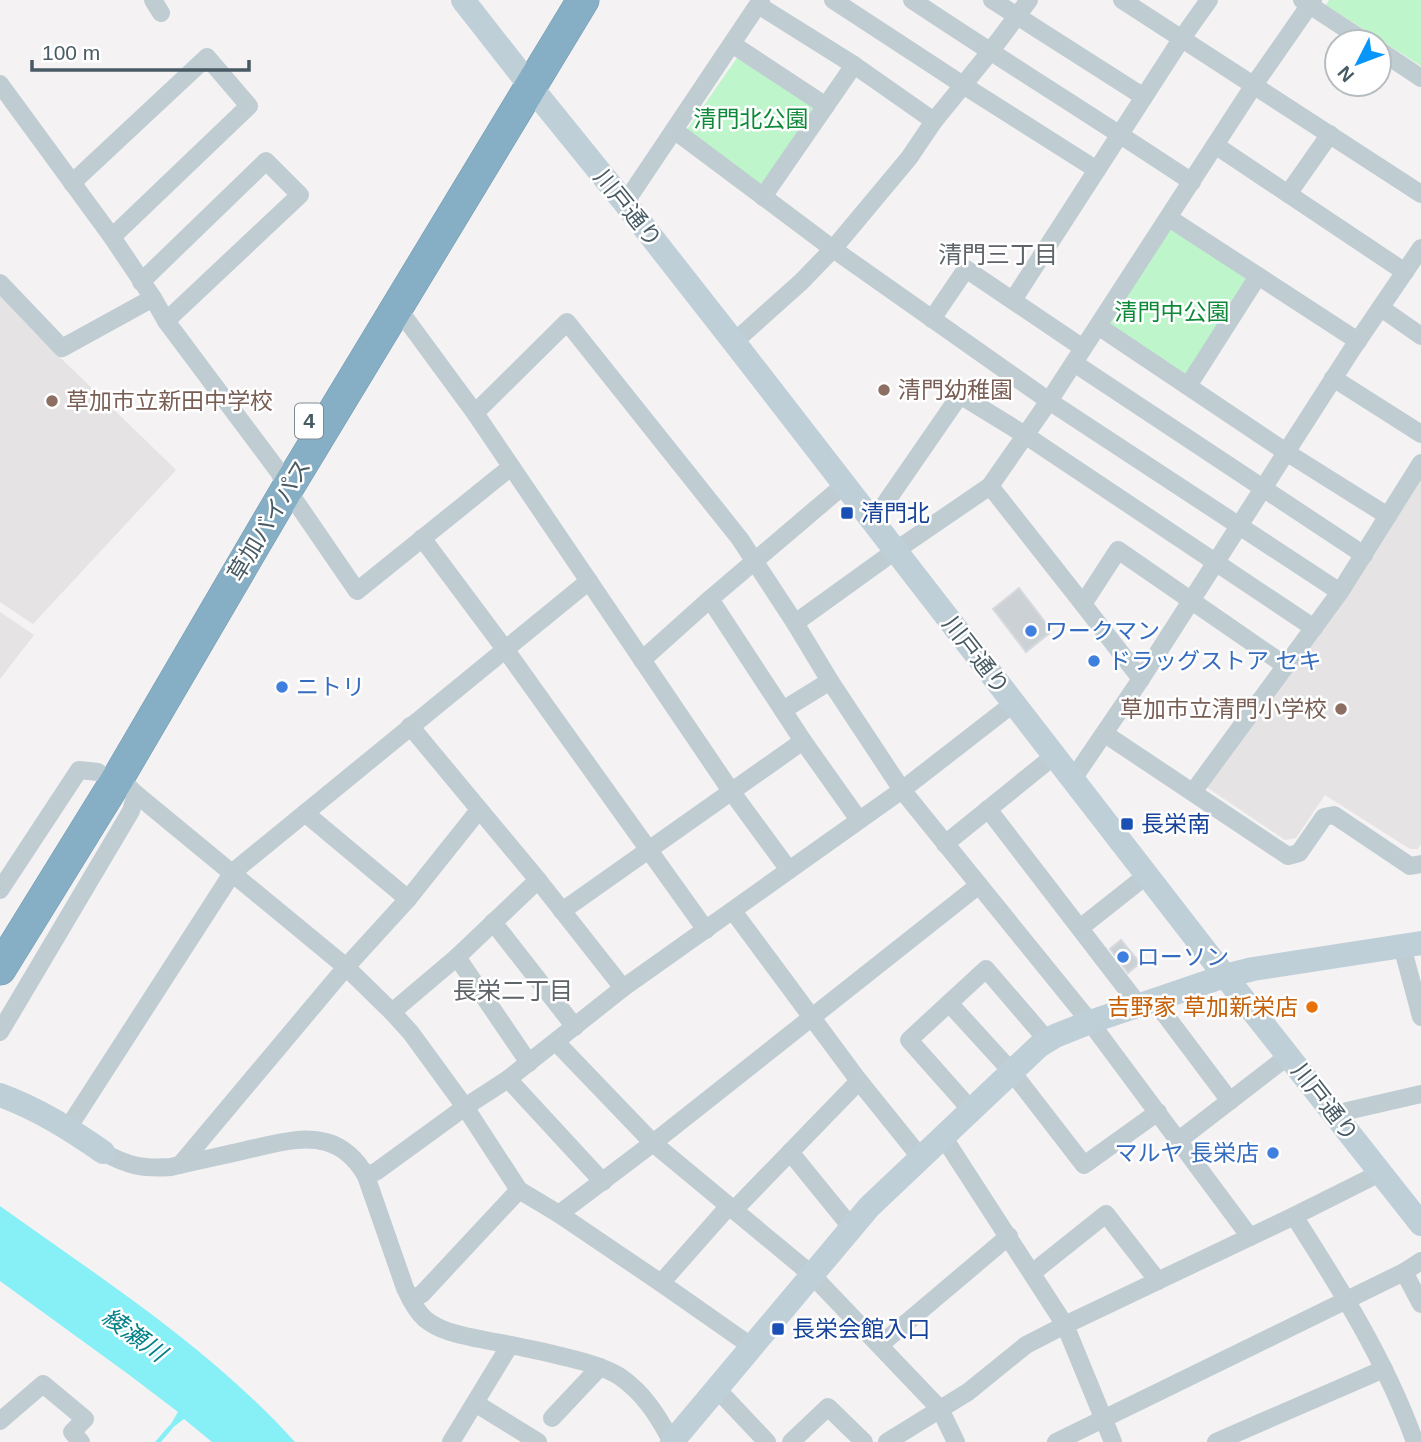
<svg xmlns="http://www.w3.org/2000/svg" width="1421" height="1442" font-family="Helvetica,'Noto Sans JP',sans-serif">
<rect width="100%" height="100%" fill="#f5f2f3"/>
<g fill="#e6e3e5">
<polygon points="0,295 33,331 176,470 33,624 0,602"/>
<polygon points="1421,476 1421,844 1418,849 1410,849 1325,795 1296,838 1285,840 1208,788 1207,781"/>
<polygon points="0,612 34,635 0,679"/>
</g>
<g fill="#bff5cb">
<polygon points="1329,0 1421,0 1421,66 1326,5"/>
<polygon points="739,55 815,107 762,185 686,131"/>
<polygon points="1170,229 1251,279 1186,379 1105,326"/>
</g>
<path fill="#87f0f6" d="M0 1206C102 1279 210 1348 295 1442H212L184 1419 171 1429 169 1427 178 1412 128 1374 0 1281Z"/>
<g fill="none" stroke-linecap="round" stroke-linejoin="round">
<polyline stroke="#87f0f6" stroke-width="4.5" points="158,1442 170,1428"/>
</g>
<g fill="#ccd1d5" stroke="#d6dade" stroke-width="2">
<polygon points="1019,588 1052,631 1026,652 993,609"/>
<polygon points="1121,940 1140,963 1128,973 1110,949"/>
</g>
<g fill="none" stroke-linecap="round" stroke-linejoin="round">
<defs>
<polyline id="highway" points="0,969 118,778 287,489 583,0"/>
</defs>
<use href="#highway" stroke="#719ab1" stroke-width="33"/>
<g stroke="#bfcdd3" stroke-width="18">
<polyline points="153,0 161,13"/>
<polyline points="833,0 963,85 1097,170"/>
<path d="M912 0C1005 62 1099 120 1192 182"/>
<polyline points="992,0 1144,97"/>
<polyline points="1122,0 1421,194"/>
<polyline points="1302,0 1366,42"/>
<polyline points="758,5 854,65 934,121"/>
<polyline points="732,44 826,106"/>
<polyline points="1379,50 1421,78"/>
<polyline points="0,84 112,237 153,298 166,321 279,472 287,489 357,591 511,467"/>
<polyline points="674,130 833,249 1049,401 1340,592"/>
<polyline points="1215,145 1405,272"/>
<polyline points="72,183 207,57 249,106 112,237"/>
<polyline points="1288,194 1330,134"/>
<polyline points="763,197 854,65"/>
<polyline points="625,203 761,0"/>
<polyline points="1169,218 1358,341"/>
<polyline points="141,282 266,161 300,195 166,321"/>
<polyline points="0,283 62,348 153,298"/>
<polyline points="1013,300 1182,38 1209,0"/>
<polyline points="397,307 475,413 731,791 789,870"/>
<polyline points="1381,308 1421,336"/>
<polyline points="932,319 966,269 1083,348"/>
<polyline points="1098,326 1286,452 1388,516"/>
<polyline points="734,342 801,282 833,249 909,158 934,121 990,52 1029,0"/>
<polyline points="1074,363 1364,555"/>
<polyline points="1333,378 1421,434"/>
<polyline points="1188,386 1258,276"/>
<polyline points="475,413 567,322 740,539 795,623 830,681 902,790 1090,1022 1250,1237"/>
<polyline points="990,486 1083,604 1141,679"/>
<polyline points="873,521 960,395 1025,435 1314,628"/>
<polyline points="422,538 505,649 706,930"/>
<polyline points="710,599 803,741 859,820"/>
<polyline points="1083,604 1118,550 1286,666"/>
<polyline points="795,623 895,551 990,486 1049,401 1254,85 1313,0"/>
<polyline points="642,660 710,599 844,485"/>
<polyline points="783,710 830,681"/>
<polyline points="410,726 538,880 623,988"/>
<polyline points="1105,734 1288,856 1299,853 1324,817 1334,815 1410,866 1421,864"/>
<polyline points="1073,779 1141,679 1351,351 1421,248"/>
<polyline points="1193,792 1340,592 1421,463"/>
<polyline points="136,794 346,967 392,1012 411,1033 465,1107 519,1190 559,1214 661,1283 751,1346"/>
<polyline points="988,809 1138,1004"/>
<polyline points="305,813 408,899"/>
<polyline points="945,844 1054,756"/>
<polyline points="0,890 79,770 98,772"/>
<polyline points="562,911 803,741"/>
<polyline points="733,911 859,1081 921,1158"/>
<polyline points="493,922 575,1027"/>
<polyline points="1080,928 1147,875"/>
<polyline points="1402,946 1421,1017"/>
<polyline points="457,957 529,1063"/>
<polyline points="1154,1000 1230,1101"/>
<polyline points="949,1003 1012,1072 1084,1165 1158,1112"/>
<polyline points="392,1012 457,957 538,880"/>
<polyline points="0,1032 131,811 136,794 129,787"/>
<polyline points="556,1042 653,1143 811,1274 940,1409 956,1442"/>
<polyline points="508,1079 603,1182"/>
<polyline points="972,1111 909,1040 986,969 1047,1040"/>
<polyline points="1338,1118 1347,1111 1421,1094"/>
<polyline points="68,1128 233,872 589,581"/>
<polyline points="944,1138 1065,1325 1113,1442"/>
<polyline points="1179,1140 1288,1056"/>
<path d="M103 1152C128 1166 143 1169 171 1167 196 1161 221 1156 246 1150 271 1145 300 1135 326 1142 344 1147 357 1160 366 1176L405 1288C410 1299 416 1311 425 1319 441 1332 461 1335 480 1339 510 1345 539 1350 569 1358 586 1362 604 1367 619 1376 644 1393 658 1416 672 1442"/>
<polyline points="790,1152 851,1227"/>
<polyline points="180,1165 346,967 408,899 479,810"/>
<polyline points="366,1176 377,1171 465,1107 508,1079 623,988 902,790 1014,703"/>
<polyline points="734,1210 859,1081"/>
<polyline points="559,1214 653,1143 979,885"/>
<path d="M1294 1216C1340 1288 1386 1361 1415 1442"/>
<polyline points="1404,1272 1421,1304"/>
<polyline points="1032,1273 1106,1214 1158,1281"/>
<polyline points="661,1283 729,1206"/>
<polyline points="411,1300 422,1294 519,1190"/>
<polyline points="880,1345 1009,1236"/>
<polyline points="716,1388 767,1442"/>
<polyline points="475,1403 538,1442"/>
<polyline points="552,1418 600,1367"/>
<polyline points="0,1421 43,1384 85,1419 72,1432 81,1442"/>
<polyline points="451,1442 510,1345"/>
<polyline points="791,1442 828,1407 864,1442"/>
<polyline points="887,1442 968,1392 1026,1345 1065,1325 1294,1216 1380,1173"/>
<polyline points="1056,1442 1404,1272 1421,1261"/>
<polyline points="1216,1442 1384,1369"/>
</g>
<g stroke="#bfcfd8" stroke-width="24">
<polyline points="463,0 531,87 625,203 734,342 1225,976 1421,1224"/>
<path d="M0 1095C38 1109 70 1129 103 1152"/>
<polyline points="672,1442 869,1207 1039,1046 1055,1036 1090,1022 1225,976 1253,969 1421,943"/>
</g>
<use href="#highway" stroke="#86afc5" stroke-width="32"/>
</g>
<g fill="#8d6e63" stroke="#fff" stroke-width="2.5">
<circle cx="884" cy="390" r="7"/>
<circle cx="52" cy="401" r="7"/>
<circle cx="1341" cy="709" r="7"/>
</g>
<g fill="#1a4fb4" stroke="#fff" stroke-width="2.5">
<rect x="840" y="506" width="14" height="14" rx="3.5"/>
<rect x="1120" y="817" width="14" height="14" rx="3.5"/>
<rect x="771" y="1322" width="14" height="14" rx="3.5"/>
</g>
<g fill="#3f7fe0" stroke="#fff" stroke-width="2.5">
<circle cx="1031" cy="631" r="7"/>
<circle cx="1094" cy="661" r="7"/>
<circle cx="282" cy="687" r="7"/>
<circle cx="1123" cy="957" r="7"/>
<circle cx="1273" cy="1153" r="7"/>
</g>
<circle fill="#e8710a" stroke="#fff" stroke-width="2.5" cx="1312" cy="1007" r="7"/>
<g text-anchor="middle" stroke-width="5" stroke-linejoin="round" paint-order="stroke">
<rect fill="#fff" stroke="#7f8c92" stroke-width="2" x="295" y="403.5" width="28" height="35" rx="5"/>
<g font-size="21" font-weight="bold" fill="#485a63">
<text x="309" y="428">4</text>
</g>
<g font-size="23" fill="#0e8938" stroke="#fff">
<text x="751" y="127">清門北公園</text>
<text x="1172" y="320">清門中公園</text>
</g>
<g font-size="23" fill="#485a63" stroke="#fff">
<text transform="translate(628 208) rotate(51)" y="8">川戸通り</text>
<text transform="translate(269 520) rotate(-59)" y="8">草加バイパス</text>
<text transform="translate(976 655) rotate(52)" y="8">川戸通り</text>
<text transform="translate(1325 1102) rotate(52)" y="8">川戸通り</text>
</g>
<g font-size="23" fill="#785e54" stroke="#fff" text-anchor="start">
<text x="898" y="398">清門幼稚園</text>
<text x="66" y="409">草加市立新田中学校</text>
<text x="1327" y="717" text-anchor="end">草加市立清門小学校</text>
</g>
<g font-size="23" fill="#164399" stroke="#fff" text-anchor="start">
<text x="861" y="521">清門北</text>
<text x="1141" y="832">長栄南</text>
<text x="792" y="1337">長栄会館入口</text>
</g>
<g font-size="23" fill="#366cbe" stroke="#fff" text-anchor="start">
<text x="1045" y="639">ワークマン</text>
<text x="1108" y="669">ドラッグストア セキ</text>
<text x="296" y="695">ニトリ</text>
<text x="1137" y="965">ローソン</text>
<text x="1259" y="1161" text-anchor="end">マルヤ 長栄店</text>
</g>
<g font-size="23" fill="#c56008" stroke="#fff" text-anchor="end">
<text x="1298" y="1015">吉野家 草加新栄店</text>
</g>
<g font-size="24" fill="#5e6468" stroke="#fff">
<text x="998" y="263">清門三丁目</text>
<text x="513" y="999">長栄二丁目</text>
</g>
<g font-size="24" font-style="italic" fill="#058289" stroke="#fff">
<text transform="translate(134 1335) rotate(36)" y="8">綾瀬川</text>
</g>
</g>
<g transform="translate(1358 63) rotate(228)"><circle r="33" fill="#ffffff" stroke="#b6bdc1" stroke-width="2"/>
<path d="M0-5L12 26L0 18L-12 26Z" fill="#0897f9"/>
<text y="-10" font-size="19" font-weight="bold" text-anchor="middle" fill="#485a63">N</text>
</g>
<path d="M32 60v10h217v-10" fill="none" stroke="#485a63" stroke-width="3.5"/>
<text x="42" y="60" font-size="21" fill="#485a63" stroke="#ffffff" stroke-width="5" paint-order="stroke">100 m</text>
</svg>
